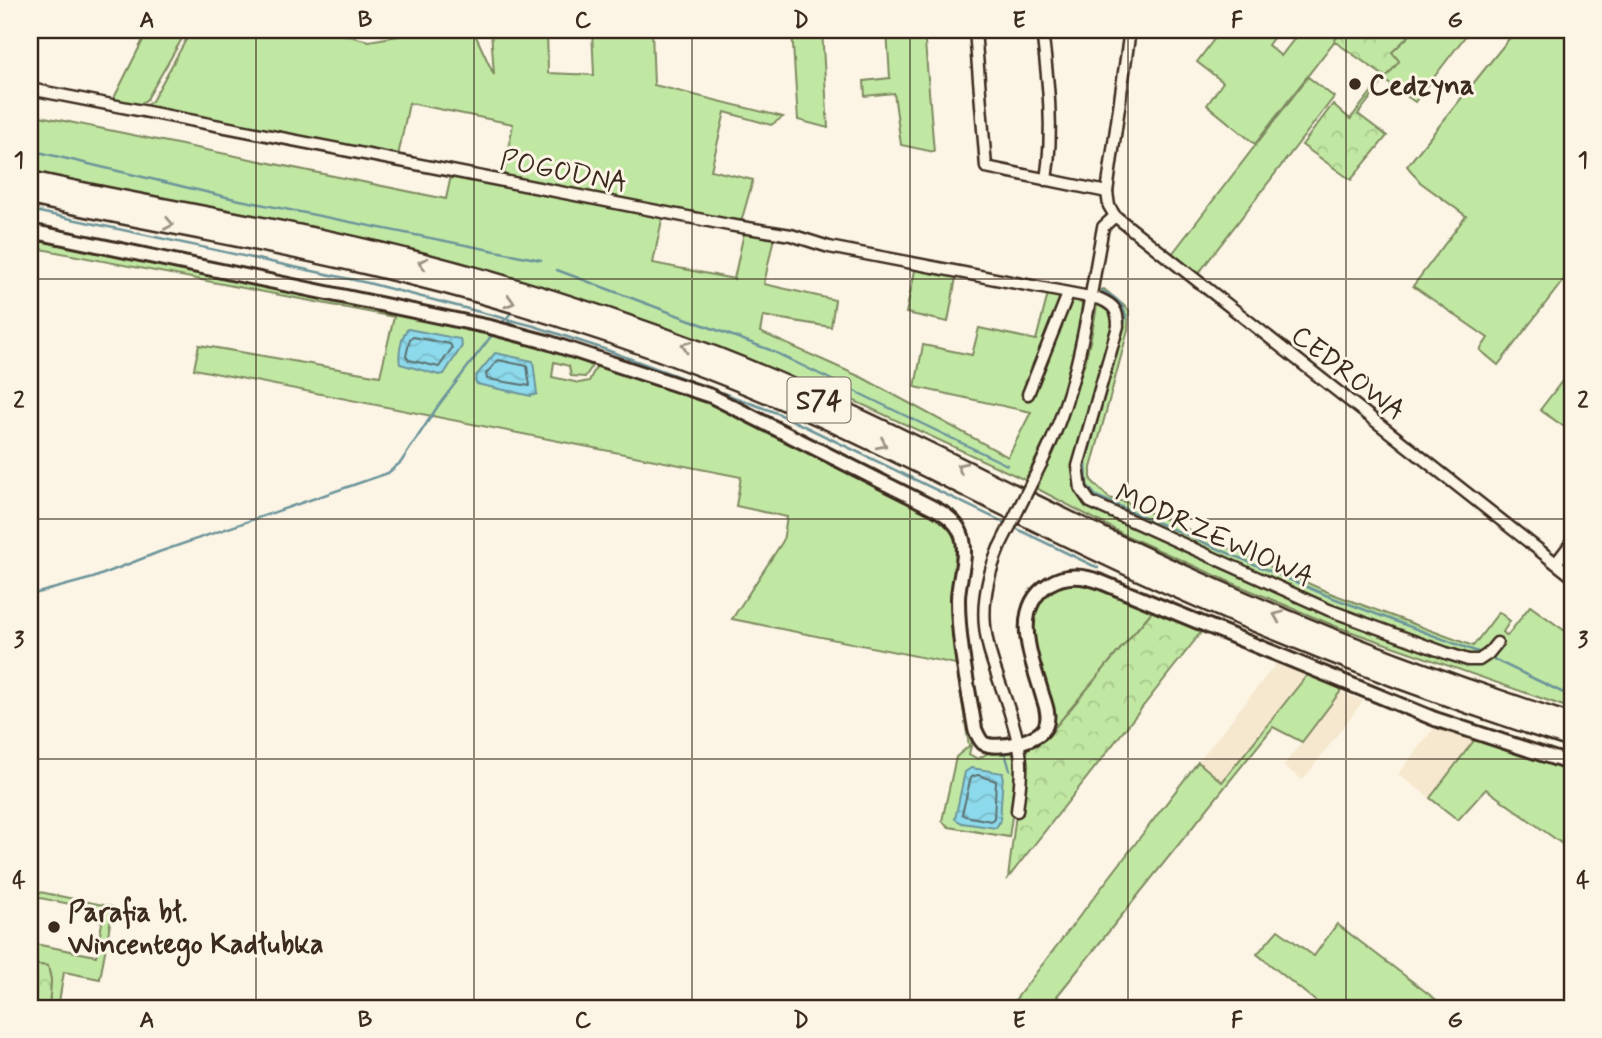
<svg xmlns="http://www.w3.org/2000/svg" width="1602" height="1038" font-family="Mynerve,sans-serif">
<defs>
<pattern id="forest-crowns" width="20" height="18" patternUnits="userSpaceOnUse" patternTransform="scale(1.75)"><rect width="20" height="18" fill="#c1e8a3"/><path d="M2 6a3 3 0 1 1 6 0M12 15a3 3 0 1 1 6 0" fill="none" stroke="#a7c78c"/></pattern>
<pattern id="water-waves" width="16" height="10" patternUnits="userSpaceOnUse" patternTransform="scale(1.75)"><rect width="16" height="10" fill="#8ddaec"/><path d="M0 5q4-4 8 0t8 0" fill="none" stroke="#7bbbca"/></pattern>
</defs>
<rect width="100%" height="100%" fill="#fcf5e5"/>
<filter id="ink" filterUnits="userSpaceOnUse"><feTurbulence type="fractalNoise" baseFrequency=".0143" numOctaves="2"/><feDisplacementMap in="SourceGraphic" scale="14" xChannelSelector="R" yChannelSelector="G"/><feConvolveMatrix kernelMatrix="1 2 1 2 8 2 1 2 1" color-interpolation-filters="sRGB"/></filter>
<g filter="url(#ink)">
<g fill="#f5e8ce">
<polygon points="1278,661 1308,674 1222,783 1198,762"/>
<polygon points="1340,692 1363,701 1303,780 1283,766"/>
<polygon points="1437,724 1476,738 1430,798 1398,774"/>
</g>
<g fill="#c1e8a3" stroke="#7e8960" stroke-width="2">
<polygon points="148,30 187,30 147,99 139,105 112,102"/>
<polygon points="194,30 324,30 369,41 427,31 474,32 494,75 491,30 547,30 548,73 594,75 592,30 652,30 654,85 783,117 771,125 725,112 711,170 753,180 741,222 804,243 774,237 764,284 835,300 831,327 763,316 760,332 863,378 1008,457 1031,412 915,387 923,345 972,355 979,328 1036,340 1048,294 1078,301 1082,304 1077,345 1066,388 1055,420 1025,480 829,389 821,391 680,336 554,291 389,245 30,172 30,114 446,199 452,171 663,215 653,263 734,279 745,228 503,181 513,124 409,103 397,161 137,111 152,101 187,38"/>
<polygon points="792,30 822,30 828,128 798,120"/>
<polygon points="887,30 924,30 934,152 901,145 894,93 865,96 864,81 890,78"/>
<polygon points="1221,30 1279,30 1268,45 1281,56 1301,30 1343,30 1255,144 1207,105 1223,82 1197,62"/>
<polygon points="1415,30 1470,30 1415,102 1384,80 1399,61 1391,53"/>
<polygon points="1516,30 1572,30 1572,269 1498,365 1480,350 1488,338 1413,286 1466,216 1420,182 1407,166"/>
<polygon points="1308,77 1334,97 1198,274 1172,254"/>
<path d="M30 236 507 335 590 363 591 368 585 377 571 376 569 366 554 362 552 377 579 383 589 381 597 365H601L706 399 940 517 953 530 957 540 958 555 954 623 972 742 969 754 978 759C987 754 997 745 1008 749 1023 754 1011 823 1009 837L949 827 942 821 956 757 969 746 956 664 732 619 783 541 787 517 736 506 741 477 194 369 199 345 380 376 394 317 30 247Z"/>
<polygon points="916,266 957,272 948,322 906,313"/>
<path d="M1104 289 1129 310 1128 330 1091 468V480L1109 498 1129 503 1330 593 1473 646 1499 612 1510 621 1503 632 1507 636 1530 606 1572 636V709L1335 626 1230 582 1125 535 1036 488C1066 423 1091 362 1099 290Z"/>
<polygon points="1572,368 1572,432 1540,410"/>
<path d="M1077 582 1095 585 1154 609 1047 737C1068 695 1017 650 1037 606 1045 589 1060 584 1077 582Z"/>
<polygon points="1308,674 1341,688 1340,692 1302,742 1273,727 1057,996 1070,1008 1009,1008 1198,762 1222,782"/>
<polygon points="1476,738 1572,769 1572,851 1486,789 1458,820 1430,798"/>
<polygon points="30,890 113,907 100,979 64,972 58,1008 49,1008 51,980 48,966 30,964 30,943 96,956 102,923 99,917 86,915 85,907 30,896"/>
<polygon points="1337,924 1447,1008 1324,1008 1257,954 1278,930 1314,956"/>
</g>
<g fill="url(#forest-crowns)" stroke="#7e8960" stroke-width="2">
<polygon points="1343,30 1415,30 1392,52 1399,61 1358,114 1387,136 1351,180 1302,145 1333,104 1350,119 1384,76 1334,41"/>
<polygon points="1154,609 1203,630 1008,878 1021,773 1020,752 1037,745 1047,737"/>
<polygon points="30,964 48,966 51,980 49,1008 30,1008"/>
</g>
<g fill="url(#water-waves)" stroke="#6c949a" stroke-width="2">
<path d="M408 329 460 339 462 346 444 374 439 375 400 364C398 355 401 336 408 329Z"/>
<polygon points="495,353 533,361 537,394 531,396 477,384 475,381 476,376"/>
<polygon points="971,768 1003,773 1000,821 996,828 962,823 955,819 965,772"/>
</g>
<g fill="none" stroke-linecap="round" stroke-linejoin="round">
<g stroke="#5c7070" stroke-width="2">
<polygon points="413,337 450,344 452,348 439,367 409,360 406,356 410,339"/>
<polygon points="498,360 527,366 530,386 487,379 486,374"/>
<polygon points="978,775 996,781 994,818 991,821 965,816 962,814 971,777"/>
</g>
<g stroke="#6c949a" stroke-width="2.5">
<polyline points="30,150 235,199 541,260"/>
<polyline points="30,210 368,283 534,326 604,349 777,413 1098,568"/>
<polyline points="557,270 770,350 1007,465"/>
<path d="M1102 291C1115 297 1122 302 1126 316L1086 462 1087 485 1096 496 1328 596 1483 654"/>
<polyline points="508,321 515,326 537,333"/>
<polyline points="502,323 513,311"/>
<polyline points="745,406 953,510 967,530 970,549"/>
<polyline points="30,595 93,578 159,552 388,473 401,462 438,406 492,335"/>
<polyline points="964,611 975,692 984,735 991,739 1000,738"/>
<polyline points="1489,657 1572,697"/>
<polyline points="1005,753 1010,770"/>
</g>
<defs>
<g id="minor">
<polyline points="975,30 986,167 1107,192"/>
<path d="M1042 30C1048 80 1054 129 1046 180"/>
<polyline points="1130,30 1107,192 1109,206 1115,216 1572,576"/>
<path d="M30 89 729 225 791 235 829 247 1100 299C1114 305 1118 310 1118 326L1078 466 1081 489 1090 502 1329 610 1446 653 1468 660H1479L1488 654 1497 643"/>
<polyline points="1028,394 1068,294"/>
<path d="M1042 462C1079 387 1088 308 1103 227L1115 216"/>
<path d="M999 548C962 637 1005 670 1020 752 1023 771 1019 792 1017 811"/>
<polyline points="1556,563 1572,542"/>
</g>
<path id="tertiary" d="M30 231 490 327 547 342 711 396 936 509C949 516 960 525 963 540 967 560 958 580 958 600 958 642 968 687 975 729 977 734 979 739 983 743 996 751 1042 741 1046 725 1050 715 1045 704 1042 694 1032 659 1010 609 1049 584 1065 574 1083 575 1101 582L1435 719 1572 764"/>
<g id="motorway">
<path d="M30 181C137 205 246 222 353 246 477 274 598 312 716 357 857 412 990 485 1127 549 1271 617 1420 676 1572 724"/>
<path d="M30 195C142 220 257 238 369 265 487 292 603 328 716 372 857 427 989 501 1127 565 1271 632 1420 690 1572 738"/>
</g>
</defs>
<use href="#minor" stroke="#3b2a1e" stroke-width="15"/>
<use href="#tertiary" stroke="#3b2a1e" stroke-width="18"/>
<use href="#motorway" stroke="#3b2a1e" stroke-width="23"/>
<use href="#minor" stroke="#fcf5e5" stroke-width="10"/>
<use href="#tertiary" stroke="#fcf5e5" stroke-width="12"/>
<use href="#motorway" stroke="#fcf5e5" stroke-width="18"/>
<defs>
<polyline id="minor-bridge" points="999,548 1042,462"/>
</defs>
<use href="#minor-bridge" stroke="#3b2a1e" stroke-width="15" stroke-linecap="butt"/>
<use href="#minor-bridge" stroke="#fcf5e5" stroke-width="10"/>
</g>
<defs><path id="oneway-chevron" d="M-2-3.5L2.5 0L-2 3.5" fill="none" stroke-width="1.6" stroke-linecap="round" stroke-linejoin="round" transform="scale(1.75)"/></defs>
<g stroke="#9c9082">
<use href="#oneway-chevron" transform="translate(169 224) rotate(11)"/>
<use href="#oneway-chevron" transform="translate(423 263) rotate(-165)"/>
<use href="#oneway-chevron" transform="translate(510 302) rotate(16)"/>
<use href="#oneway-chevron" transform="translate(686 346) rotate(-159)"/>
<use href="#oneway-chevron" transform="translate(882 444) rotate(26)"/>
<use href="#oneway-chevron" transform="translate(961 467) rotate(-153)"/>
<use href="#oneway-chevron" transform="translate(1278 616) rotate(-157)"/>
</g>
</g>
<path fill="none" stroke="#3b2a1e" stroke-width="2" stroke-opacity="0.55" d="M256 30V1008M474 30V1008M692 30V1008M910 30V1008M1128 30V1008M1346 30V1008M30 279H1572M30 519H1572M30 759H1572"/>
<g fill="#3b2a1e" stroke="#fcf5e5" stroke-width="2.5">
<circle cx="1355" cy="84" r="7"/>
<circle cx="54" cy="927" r="7"/>
</g>
<g text-anchor="middle" stroke-width="6" stroke-linejoin="round" paint-order="stroke">
<rect fill="#fcf5e5" stroke="#75675a" stroke-width="2" x="787.5" y="377.5" width="63" height="45" rx="5"/>
<g font-size="26" font-weight="bold" fill="#3b2a1e">
<text x="819" y="409">S74</text>
</g>
<g font-size="28" font-weight="bold" fill="#3b2a1e" stroke="#fcf5e5" text-anchor="start">
<text x="1369" y="94">Cedzyna</text>
<text x="68" y="921">Parafia bł.<tspan x="68" dy="32">Wincentego Kadłubka</tspan></text>
</g>
<g font-size="28" fill="#3b2a1e" stroke="#fcf5e5">
<text transform="translate(564 170) rotate(11)" y="10">POGODNA</text>
<text transform="translate(1349 372) rotate(38)" y="10">CEDROWA</text>
<text transform="translate(1215 534) rotate(24)" y="10">MODRZEWIOWA</text>
</g>
</g>
<rect width="1602" height="1038" fill="none" stroke="#fcf5e5" stroke-width="77"/>
<rect x="38" y="38" width="1526" height="962" fill="none" stroke="#3b2a1e" stroke-width="2.5"/>
<g font-size="23" text-anchor="middle" font-weight="bold" fill="#3b2a1e">
<text x="147" y="27">A</text>
<text x="365" y="27">B</text>
<text x="583" y="27">C</text>
<text x="801" y="27">D</text>
<text x="1019" y="27">E</text>
<text x="1237" y="27">F</text>
<text x="1455" y="27">G</text>
<text x="19" y="167">1</text>
<text x="1583" y="167">1</text>
<text x="19" y="407">2</text>
<text x="1583" y="407">2</text>
<text x="19" y="647">3</text>
<text x="1583" y="647">3</text>
<text x="19" y="887">4</text>
<text x="1583" y="887">4</text>
<text x="147" y="1027">A</text>
<text x="365" y="1027">B</text>
<text x="583" y="1027">C</text>
<text x="801" y="1027">D</text>
<text x="1019" y="1027">E</text>
<text x="1237" y="1027">F</text>
<text x="1455" y="1027">G</text>
</g>
</svg>
